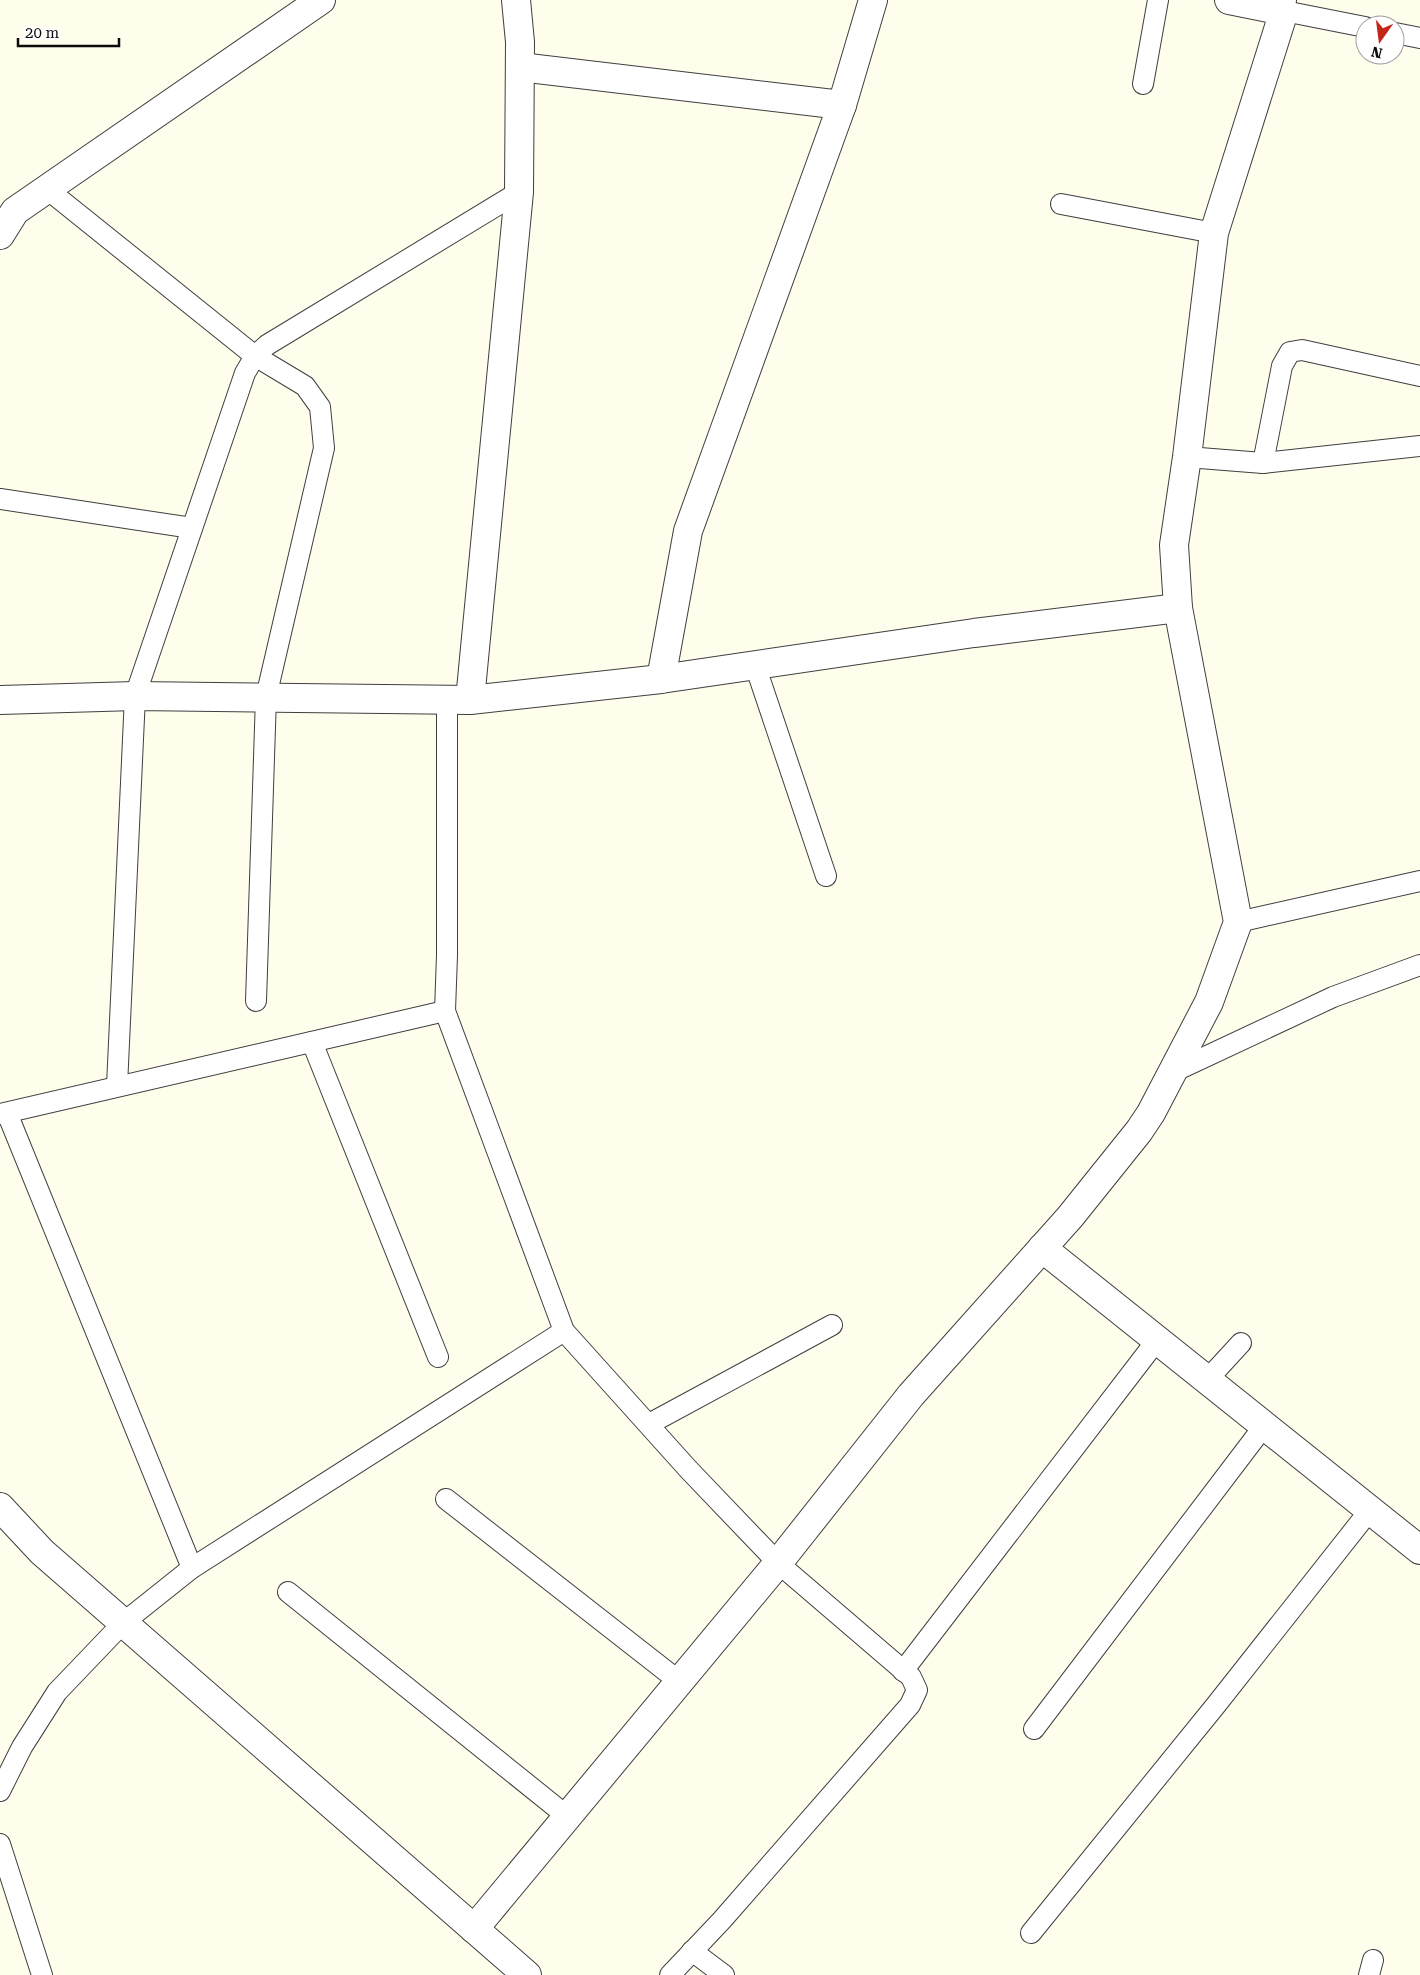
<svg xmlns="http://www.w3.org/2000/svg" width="1420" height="1975" font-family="'Roboto Serif',serif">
<rect width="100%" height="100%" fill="#fffdeb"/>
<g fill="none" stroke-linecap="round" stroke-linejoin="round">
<defs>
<g id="lane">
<polyline points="1286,0 1284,11 1365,27"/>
<polyline points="1395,33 1420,38"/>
<polyline points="1143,84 1158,0"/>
<polyline points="47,189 255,356 305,386 320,407 324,448 266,697 256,1001"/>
<polyline points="1061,204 1214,233"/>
<polyline points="1187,457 1263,463 1420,446"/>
<polyline points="1263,463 1282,366 1290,352 1302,350 1420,376"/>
<polyline points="0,499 192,528"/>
<polyline points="755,665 826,876"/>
<polyline points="447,699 447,955 445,1011 564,1331 689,1470 778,1563 911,1677 917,1690 910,1705 722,1920 670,1975"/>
<polyline points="1238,922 1420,881"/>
<polyline points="312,1042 438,1357"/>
<polyline points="1173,1072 1333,997 1420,965"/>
<polyline points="117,1086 135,696 245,373 255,356 267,345 519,192"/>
<polyline points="7,1113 192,1568"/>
<polyline points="0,1114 445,1011"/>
<polyline points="1207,1380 1241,1343"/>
<polyline points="649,1424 832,1325"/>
<polyline points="446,1499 680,1682"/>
<polyline points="288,1592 568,1817"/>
<polyline points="903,1671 1157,1340"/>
<polyline points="1034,1729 1264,1426"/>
<polyline points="0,1791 22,1747 57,1692 123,1623 192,1568 564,1331"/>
<polyline points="0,1844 42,1975"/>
<polyline points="1031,1933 1216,1705 1370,1510"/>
<polyline points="692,1951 724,1975"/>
<polyline points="1369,1975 1373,1960"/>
</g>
<g id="street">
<polyline points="520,67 842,105"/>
<polyline points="0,235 15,211 321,0"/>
<polyline points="661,679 688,531 842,105 873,0"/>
<polyline points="0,700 135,696 470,700 661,679 974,633 1178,608"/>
<polyline points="470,700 519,192 520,42 516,0"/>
<polyline points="1042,1248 1420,1550"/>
<polyline points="0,1507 42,1552 527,1975"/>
<polyline points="474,1929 778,1563 911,1395 1070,1217 1139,1131 1151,1113 1209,1002 1238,922 1178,608 1174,545 1187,457 1214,233 1284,11 1229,0"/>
</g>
</defs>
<use href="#lane" stroke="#3f3f3f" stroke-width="22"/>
<use href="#street" stroke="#3f3f3f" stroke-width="30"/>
<use href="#lane" stroke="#fff" stroke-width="20"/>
<use href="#street" stroke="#fff" stroke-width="28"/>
</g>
<g transform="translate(1380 40) rotate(194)"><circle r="24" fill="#ffffff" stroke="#9e9e9e"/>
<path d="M0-4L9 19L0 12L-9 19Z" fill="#c4261c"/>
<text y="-8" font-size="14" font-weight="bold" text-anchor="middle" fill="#0c0c0c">N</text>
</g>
<path d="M18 38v8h101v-8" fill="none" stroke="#0c0c0c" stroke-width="2.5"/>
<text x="25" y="38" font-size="15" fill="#0c0c0c" stroke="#ffffff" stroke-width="4" paint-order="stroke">20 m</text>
</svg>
